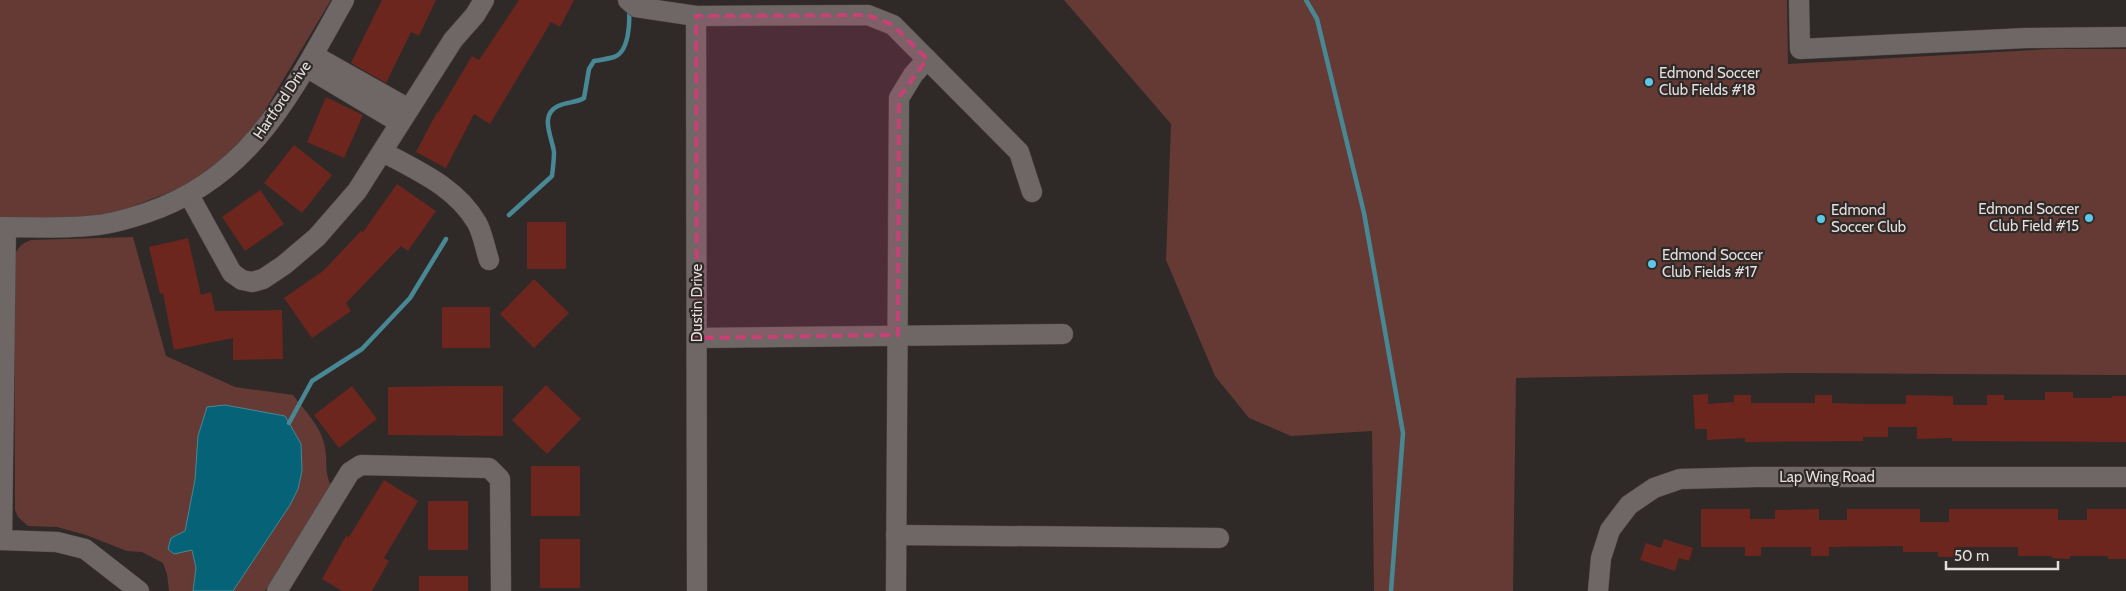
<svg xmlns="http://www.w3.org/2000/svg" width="2126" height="591" font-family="Cabin,sans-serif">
<rect width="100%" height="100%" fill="#2f2928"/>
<g fill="#653a34">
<polygon points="0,0 331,0 256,125 201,180 113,214 60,219 0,218"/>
<polygon points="1064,0 1787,0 1788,64 2051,49 2126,49 2126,375 1793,373 1516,378 1513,591 1374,591 1372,431 1291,436 1249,418 1215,376 1166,260 1171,124"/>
<path d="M133 237 166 356 235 387 293 395C305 411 322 427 325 448 328 463 324 470 331 486L265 591H233L290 505 298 489 302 471 301 444 285 416 256 411 195 480 185 531 171 538 174 553 192 550 196 568 193 591H169L167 574 163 563 142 552 127 551 86 535 57 527 28 526 18 517 15 510 14 257C18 247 21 244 31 240Z"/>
</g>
<polygon fill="#066276" stroke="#488895" points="225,405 285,416 301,444 302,471 298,489 290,505 233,591 193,591 196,568 192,550 174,554 168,549 171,538 185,531 195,480 198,436 207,407"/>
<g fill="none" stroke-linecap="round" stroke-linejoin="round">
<g stroke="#488895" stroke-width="4.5">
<polyline points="1306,0 1317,19 1364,213 1403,433 1391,591"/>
<path d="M509 215 552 176C553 168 554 160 554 152 552 137 539 115 558 106 566 102 576 103 584 98L589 69 594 61C600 60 608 59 614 57 629 52 630 23 629 9"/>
<polyline points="289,423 312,381 362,349 410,298 446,239"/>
</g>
</g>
<g fill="#6c261e">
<polygon points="382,0 436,0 419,36 411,32 386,83 351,63"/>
<polygon points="519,0 574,0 560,27 551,22 490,124 474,114 446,168 416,152 437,112 438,113 472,56 479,60"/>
<polygon points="326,97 363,115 344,158 307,142"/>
<polygon points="294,145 332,175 302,213 264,183"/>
<polygon points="397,184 436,211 408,251 401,246 346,303 351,311 312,338 284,298 323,271 361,231 363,232"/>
<polygon points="260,190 284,224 245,251 222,217"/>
<rect x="527" y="222" width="39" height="47"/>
<polygon points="188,238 201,295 211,292 215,311 282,310 283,359 233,360 233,338 174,350 163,293 160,294 149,247"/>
<polygon points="534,279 569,313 534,348 500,314"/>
<rect x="442" y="307" width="48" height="41"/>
<polygon points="546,385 581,419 547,454 512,420"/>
<polygon points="352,386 377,419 339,448 314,415"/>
<polygon points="454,386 503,386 503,436 388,435 388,387"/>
<polygon points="2045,392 2073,392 2073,398 2112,398 2112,396 2126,396 2126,442 1952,441 1952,438 1917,439 1917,427 1888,427 1888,437 1863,437 1863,441 1745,442 1745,438 1707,440 1707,429 1695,429 1693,395 1708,394 1708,404 1734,402 1734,395 1751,395 1751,403 1815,403 1815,395 1832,395 1832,403 1863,404 1906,404 1906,395 1953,396 1953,405 1987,405 1987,395 2004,395 2004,400 2045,400"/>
<rect x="531" y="466" width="49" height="50"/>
<polygon points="384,480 418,501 384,558 389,561 372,591 342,591 322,579 346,536 349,537"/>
<rect x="428" y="501" width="40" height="49"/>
<polygon points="1701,509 1750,509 1750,519 1775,519 1775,510 1819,509 1819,520 1847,520 1847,509 1920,509 1920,522 1949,522 1949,509 2058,509 2058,520 2087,520 2087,509 2126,509 2126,559 2108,559 2108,556 2070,556 2070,559 2052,558 2052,556 2018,556 2018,547 1955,547 1955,557 1938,557 1938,552 1903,552 1903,546 1829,547 1829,556 1811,556 1811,547 1761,547 1761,556 1745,556 1745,547 1701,547"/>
<rect x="540" y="539" width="40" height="49"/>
<polygon points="1664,539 1693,548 1689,561 1679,558 1675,571 1640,560 1646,543 1661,548"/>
<rect x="419" y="576" width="49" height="15"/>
</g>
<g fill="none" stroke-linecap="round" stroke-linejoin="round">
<defs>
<g id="minor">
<polyline points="628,0 636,7 696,16 868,15 893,25 1019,152 1032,192"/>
<polyline points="1799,0 1800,49 2026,38 2126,37"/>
<polyline points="696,16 697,591"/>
<polyline points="313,55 409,109"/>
<polyline points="306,67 400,123"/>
<path d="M383 152C418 171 456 187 477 223 483 234 485 248 489 260"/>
<polyline points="189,195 232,273 242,280 252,282 263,279 284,265 317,237 357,191 453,40 475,15 484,0"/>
<path d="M0 227C33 227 66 229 98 225 115 223 130 218 146 213 253 177 292 91 344 0"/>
<polyline points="697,338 1063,334"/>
<polyline points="896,535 1219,538"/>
<polyline points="0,540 57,542 85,549 139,591"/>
<polyline points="2,540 6,227"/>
<polyline points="277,591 350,472 361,465 489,468 500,479 501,591"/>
<polyline points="896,591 899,98 913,75 927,59"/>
<polyline points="1598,591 1601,558 1610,530 1629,505 1654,488 1680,479 1756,477 2126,477"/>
</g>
</defs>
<use href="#minor" stroke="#4c4746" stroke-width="21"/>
<use href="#minor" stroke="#6e6766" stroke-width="20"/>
</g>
<path fill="#c94075" fill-opacity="0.2" stroke="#c94075" stroke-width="4" stroke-dasharray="10 6" stroke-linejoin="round" d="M868 15 893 25 927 59 899 98 898 335 697 338 696 16Z"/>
<g fill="#5ac8e6" stroke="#2f2928" stroke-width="2">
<circle cx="1649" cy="82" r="5"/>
<circle cx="2089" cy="218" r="5"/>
<circle cx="1821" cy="219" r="5"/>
<circle cx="1652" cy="264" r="5"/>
</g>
<g text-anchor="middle" stroke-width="4.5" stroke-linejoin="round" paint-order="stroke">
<g font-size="15" fill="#e3dfde" stroke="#2f2928" text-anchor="start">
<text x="1659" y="78">Edmond Soccer<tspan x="1659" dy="17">Club Fields #18</tspan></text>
<text x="2079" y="214" text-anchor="end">Edmond Soccer<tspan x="2079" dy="17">Club Field #15</tspan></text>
<text x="1831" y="215">Edmond<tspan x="1831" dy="17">Soccer Club</tspan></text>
<text x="1662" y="260">Edmond Soccer<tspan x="1662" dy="17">Club Fields #17</tspan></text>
</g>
<g font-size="15" fill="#e3dfde" stroke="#2f2928">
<text transform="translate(282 100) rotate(-56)" y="5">Hartford Drive</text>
<text transform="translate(697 303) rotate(-90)" y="5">Dustin Drive</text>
<text x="1827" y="482">Lap Wing Road</text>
</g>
</g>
<path d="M1946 561v8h112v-8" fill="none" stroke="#e3dfde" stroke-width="2.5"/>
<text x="1954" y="561" font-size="15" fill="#e3dfde" stroke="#2f2928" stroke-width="4" paint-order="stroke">50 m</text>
</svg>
